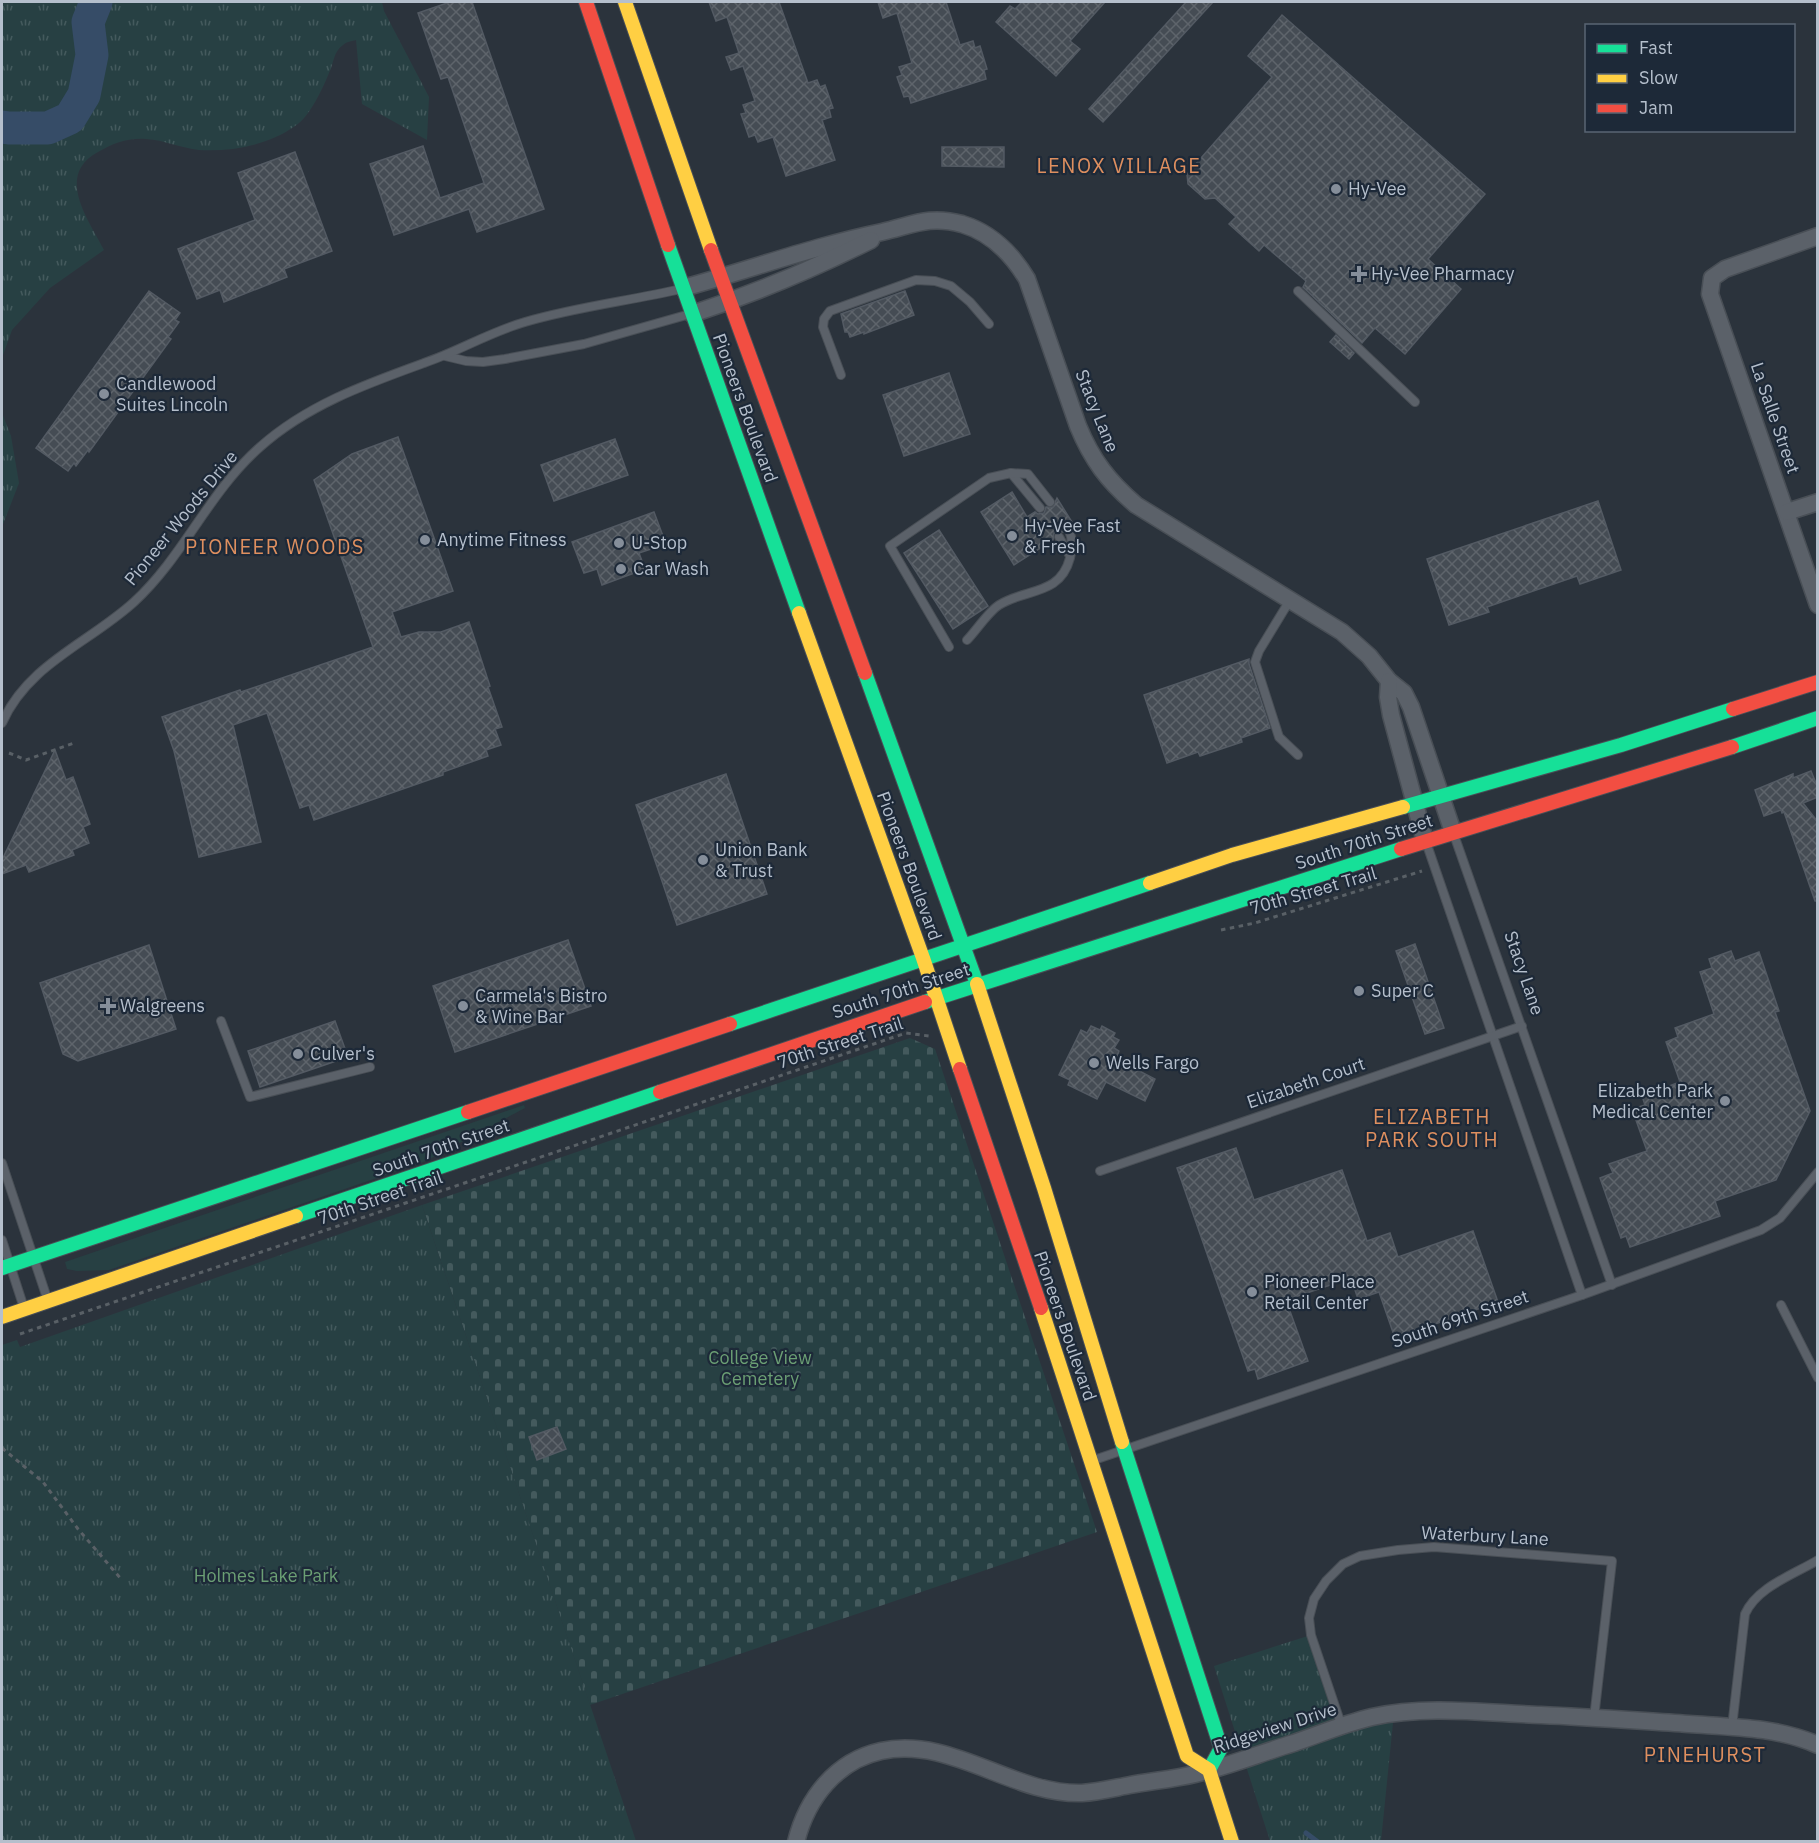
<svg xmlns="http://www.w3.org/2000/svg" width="1819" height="1843" font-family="'IBM Plex Sans',sans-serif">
<defs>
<pattern id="cemetery-stones" width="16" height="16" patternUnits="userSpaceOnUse" patternTransform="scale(1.5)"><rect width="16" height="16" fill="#274043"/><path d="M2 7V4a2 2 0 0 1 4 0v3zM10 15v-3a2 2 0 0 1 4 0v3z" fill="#445a5d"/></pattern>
<pattern id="park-tufts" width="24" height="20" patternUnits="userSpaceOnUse" patternTransform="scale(1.5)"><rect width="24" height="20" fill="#274043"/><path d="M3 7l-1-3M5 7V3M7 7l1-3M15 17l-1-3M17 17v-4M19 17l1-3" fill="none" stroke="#445a5d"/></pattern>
<pattern id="building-cross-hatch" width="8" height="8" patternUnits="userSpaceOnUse" patternTransform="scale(1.5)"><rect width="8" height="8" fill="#454c54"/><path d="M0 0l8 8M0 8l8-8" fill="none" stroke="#5e646b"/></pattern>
</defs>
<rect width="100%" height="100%" fill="#2b333c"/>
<polygon fill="#274043" points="524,1105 525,1108 426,1161 109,1270 77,1271 67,1269 65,1262"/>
<polygon fill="url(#cemetery-stones)" points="910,1038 935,1049 1097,1532 590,1705 422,1205"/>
<g fill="url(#park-tufts)">
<path d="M2 2H382L384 11 429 97 427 140 362 104 356 40C352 41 346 42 343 45 333 52 334 63 329 73 323 88 309 118 295 126 269 145 231 152 199 150 181 148 164 140 146 139 126 138 115 143 98 152 55 175 88 219 104 250L50 288 12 330 2 358Z"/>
<polygon points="2,413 11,436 19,483 2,527"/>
<polygon points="422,1205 636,1841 2,1841 2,1345 17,1340 20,1347"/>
<polygon points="1311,1635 1342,1726 1394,1713 1381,1841 1270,1841 1214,1666"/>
</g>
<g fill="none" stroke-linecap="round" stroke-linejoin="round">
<polyline stroke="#364c67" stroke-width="5" points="1306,1833 1318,1842"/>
<polyline stroke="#364c67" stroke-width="33" points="2,127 9,128 48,128 70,118 84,95 92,55 88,22 96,2"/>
</g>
<g fill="url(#building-cross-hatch)" stroke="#535a63" stroke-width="1.5">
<polygon points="450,2 472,2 544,209 477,232 469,209 394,235 370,164 423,146 440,198 484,183 448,77 441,79 418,13"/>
<polygon points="709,2 779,2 808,83 817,80 820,87 825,85 833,108 829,109 831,117 822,120 835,160 786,176 773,137 758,142 755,135 749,137 741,114 746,113 743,105 755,101 743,66 731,70 726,57 739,53 727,17 716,21"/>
<polygon points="878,2 946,2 960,45 973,41 975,48 980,46 987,69 984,70 986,79 911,103 909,96 904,97 897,77 902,75 899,67 912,63 897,13 883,18"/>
<polygon points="1022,2 1105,2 1070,41 1080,49 1056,76 996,22 1010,6 1015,9"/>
<polygon points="1186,2 1213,2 1103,122 1089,109"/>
<polygon points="1282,15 1485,194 1428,259 1461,289 1405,354 1375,328 1362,343 1303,287 1306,281 1264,245 1259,251 1229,224 1236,217 1215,198 1205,199 1188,184 1187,174 1272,77 1248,56"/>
<polygon points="942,147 1004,147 1004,167 942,166"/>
<polygon points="295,152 332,251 284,269 287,277 224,302 220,290 197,299 178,249 255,220 238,173"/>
<polygon points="149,291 180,313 175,320 179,322 168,337 171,339 89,452 88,450 76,466 74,463 68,471 36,448"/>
<polygon points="905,291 914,315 864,334 864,332 850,337 848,332 845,332 841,314"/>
<polygon points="1336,335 1354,353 1349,359 1330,342"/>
<polygon points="949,373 970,434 904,456 883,395"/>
<polygon points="398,437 453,591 392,612 401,637 419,632 441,632 469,622 490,686 488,687 502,727 495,729 501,745 486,750 488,756 443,772 443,775 314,820 309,805 300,808 267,713 233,725 261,842 199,857 174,751 162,717 240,690 241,692 373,647 314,480 352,454"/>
<polygon points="615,439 628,475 554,501 541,465"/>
<polygon points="1012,492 1027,517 1035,512 1038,514 1044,513 1046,507 1053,507 1057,498 1075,527 1066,524 1063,528 1063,532 1058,531 1054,533 1053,540 1014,565 981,512"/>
<polygon points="1598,501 1621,570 1580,584 1577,576 1487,607 1489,612 1449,625 1427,559"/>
<polygon points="654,512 666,544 639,553 645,569 602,585 597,569 584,573 572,542"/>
<polygon points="939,530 988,606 953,629 904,553"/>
<polygon points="1249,659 1249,664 1270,728 1241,738 1242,742 1200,756 1198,752 1167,763 1144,695"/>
<polygon points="55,750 66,780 73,777 90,824 83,827 89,843 72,850 74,855 29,872 26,865 2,874 2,860"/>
<polygon points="1811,771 1818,788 1818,797 1803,803 1818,822 1818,901 1815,901 1784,812 1782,813 1781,810 1764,816 1755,790 1793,774 1793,778"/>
<polygon points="726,774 767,894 677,925 636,805"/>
<polygon points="568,940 591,1006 455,1052 433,986"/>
<polygon points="1415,944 1444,1028 1425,1034 1396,951"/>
<polygon points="149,945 176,1029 78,1061 63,1054 40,983"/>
<polygon points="1731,951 1735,961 1759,952 1779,1011 1775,1012 1810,1111 1776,1180 1715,1201 1720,1216 1630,1247 1626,1236 1621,1238 1600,1178 1613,1173 1609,1164 1647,1151 1632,1109 1645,1105 1642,1096 1680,1082 1666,1042 1678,1037 1675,1028 1714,1014 1700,972 1712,968 1709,959"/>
<polygon points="335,1021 348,1057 260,1087 248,1051"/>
<polygon points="1091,1026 1100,1030 1102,1026 1115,1033 1113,1037 1119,1040 1114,1048 1119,1051 1116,1059 1155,1079 1145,1101 1106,1082 1097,1099 1068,1085 1070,1080 1059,1075 1081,1030 1087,1033"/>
<polygon points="1236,1148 1254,1200 1342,1170 1367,1241 1390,1233 1398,1257 1473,1231 1498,1302 1395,1338 1379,1292 1358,1299 1351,1278 1286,1300 1308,1361 1258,1379 1255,1369 1248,1371 1177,1168"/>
<polygon points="557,1427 566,1449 537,1460 529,1437"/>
</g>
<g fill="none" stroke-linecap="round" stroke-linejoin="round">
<defs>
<g id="lane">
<polyline points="1298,291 1415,402"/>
<polyline points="445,356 466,361 483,362 505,359 584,344 690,314"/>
<polyline points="841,375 823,327 824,319 830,311 916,280 935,281 951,286 970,302 989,324"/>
<polyline points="1011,473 1040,508"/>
<polyline points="1059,537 1070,556"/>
<polyline points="1290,600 1259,651 1255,662 1279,737 1298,755"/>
<path d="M967 640C976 631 988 612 999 605 1026 588 1060 596 1070 558 1072 548 1073 540 1069 530"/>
<polyline points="949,647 890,546 989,478 1011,473 1028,474 1050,502"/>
<path d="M2 723C28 664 89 643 134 602 184 556 208 493 260 447 307 405 366 384 424 363 459 351 490 332 525 322 576 307 629 301 681 289"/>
<polyline points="1453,832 1612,1285"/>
<polyline points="1426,842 1582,1295"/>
<polyline points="221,1021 250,1097 370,1067"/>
<polyline points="2,1163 48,1301"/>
<polyline points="1100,1171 1522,1026"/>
<polyline points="2,1240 24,1308"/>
<polyline points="1781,1305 1818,1378"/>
<polyline points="1091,1461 1582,1295 1761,1230 1780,1218 1818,1172"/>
<polyline points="1342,1727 1311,1635 1309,1618 1314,1599 1326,1581 1343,1564 1360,1556 1398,1550 1434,1547 1612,1561 1594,1718"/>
<path d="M1732 1727 1745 1614C1757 1587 1793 1575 1818 1560"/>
</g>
<g id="street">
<polyline points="1818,236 1725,269 1712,278 1710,294 1818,605"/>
<path d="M683 288C749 270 814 246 882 232 913 225 929 215 962 224 992 233 1012 254 1027 279L1078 426C1092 460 1108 481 1136 505L1342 632 1369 656 1389 681 1404 693 1411 707 1453 832"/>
<path d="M692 314C753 294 813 269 871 240"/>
<polyline points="1787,512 1818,502"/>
<polyline points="1389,681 1388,697 1391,715 1425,841"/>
<path d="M796 1842C807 1798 836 1761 881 1751 952 1736 1012 1795 1082 1793 1098 1792 1114 1788 1130 1785 1152 1781 1174 1779 1195 1774 1229 1766 1261 1753 1294 1743 1320 1734 1346 1723 1372 1717 1427 1705 1486 1713 1541 1715 1591 1717 1640 1721 1689 1724 1732 1727 1777 1727 1818 1745"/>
</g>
<g id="fast">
<polyline points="668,245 799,613"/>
<polyline points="865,673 977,984"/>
<polyline points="1732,747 1818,718"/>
<polyline points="1403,807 1621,745 1733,709"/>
<polyline points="925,1002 1401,849"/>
<polyline points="730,1024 1150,883"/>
<polyline points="296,1216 660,1092"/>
<polyline points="2,1268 468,1112"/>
<polyline points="1122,1442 1221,1748 1209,1770"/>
</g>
<g id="slow">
<polyline points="625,2 711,250"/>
<polyline points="799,613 923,958 960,1069"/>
<polyline points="1150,883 1232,855 1403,807"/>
<polyline points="977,984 1044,1188 1122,1442"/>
<polyline points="1041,1308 1187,1756 1209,1770 1232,1842"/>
<polyline points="2,1317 296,1216"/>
</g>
<g id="jam">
<polyline points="586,2 668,245"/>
<polyline points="711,250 865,673"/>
<polyline points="1733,709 1818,682"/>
<polyline points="1401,849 1732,747"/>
<polyline points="960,1069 1041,1308"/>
<polyline points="660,1092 925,1002"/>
<polyline points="468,1112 730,1024"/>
</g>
</defs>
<use href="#lane" stroke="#494f56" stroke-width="10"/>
<use href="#street" stroke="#494f56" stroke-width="19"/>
<use href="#fast" stroke="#494f56" stroke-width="16"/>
<use href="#slow" stroke="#494f56" stroke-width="16"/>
<use href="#jam" stroke="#494f56" stroke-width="16"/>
<g stroke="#596066" stroke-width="3" stroke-dasharray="4.5 4.5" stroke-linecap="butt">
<polyline points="9,753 26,760 74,743"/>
<polyline points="1221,930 1255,923 1422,871"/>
<polyline points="20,1334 906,1033 929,1036"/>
<polyline points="2,1448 43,1482 78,1529 122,1580"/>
</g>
<use href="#lane" stroke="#5b6169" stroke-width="8"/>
<use href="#street" stroke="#5b6169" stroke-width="16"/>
<use href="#fast" stroke="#16e098" stroke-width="14"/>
<use href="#slow" stroke="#ffcf43" stroke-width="14"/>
<use href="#jam" stroke="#f24e42" stroke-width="14"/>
</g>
<g fill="#858e9a" stroke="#1d2938" stroke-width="2">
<circle cx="1336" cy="189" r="6"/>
<path d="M1356 265h6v6h6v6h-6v6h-6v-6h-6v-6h6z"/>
<circle cx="104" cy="394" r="6"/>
<circle cx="1012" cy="536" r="6"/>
<circle cx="425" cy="540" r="6"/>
<circle cx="619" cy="543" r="6"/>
<circle cx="621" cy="569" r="6"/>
<circle cx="703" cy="860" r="6"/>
<circle cx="1359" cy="991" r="6"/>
<path d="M105 997h6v6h6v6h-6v6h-6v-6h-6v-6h6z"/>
<circle cx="463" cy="1006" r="6"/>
<circle cx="298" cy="1054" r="6"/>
<circle cx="1094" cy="1063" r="6"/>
<circle cx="1725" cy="1101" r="6"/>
<circle cx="1252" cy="1292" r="6"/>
</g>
<g text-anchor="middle" stroke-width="4.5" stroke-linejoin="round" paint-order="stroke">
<g font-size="18" fill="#b5bfcc" stroke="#1d2938" text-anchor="start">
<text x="1348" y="195">Hy-Vee</text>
<text x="1371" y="280">Hy-Vee Pharmacy</text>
<text x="116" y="390">Candlewood<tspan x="116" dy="21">Suites Lincoln</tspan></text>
<text x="1024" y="532">Hy-Vee Fast<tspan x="1024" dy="21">&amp; Fresh</tspan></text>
<text x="437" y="546">Anytime Fitness</text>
<text x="631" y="549">U-Stop</text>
<text x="633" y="575">Car Wash</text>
<text x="715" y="856">Union Bank<tspan x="715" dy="21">&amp; Trust</tspan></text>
<text x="1371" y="997">Super C</text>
<text x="475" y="1002">Carmela's Bistro<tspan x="475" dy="21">&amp; Wine Bar</tspan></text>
<text x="120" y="1012">Walgreens</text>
<text x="310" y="1060">Culver's</text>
<text x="1106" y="1069">Wells Fargo</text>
<text x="1713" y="1097" text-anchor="end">Elizabeth Park<tspan x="1713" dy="21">Medical Center</tspan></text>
<text x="1264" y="1288">Pioneer Place<tspan x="1264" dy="21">Retail Center</tspan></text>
</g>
<g font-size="18" fill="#b5bfcc" stroke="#1d2938">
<text transform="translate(745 408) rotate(70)" y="6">Pioneers Boulevard</text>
<text transform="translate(1097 411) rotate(68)" y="6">Stacy Lane</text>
<text transform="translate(1775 418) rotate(71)" y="6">La Salle Street</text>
<text transform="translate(181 518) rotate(-51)" y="6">Pioneer Woods Drive</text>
<text transform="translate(1364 842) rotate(-18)" y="6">South 70th Street</text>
<text transform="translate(909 866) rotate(70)" y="6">Pioneers Boulevard</text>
<text transform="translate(1313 891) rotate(-16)" y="6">70th Street Trail</text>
<text transform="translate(1524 973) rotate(71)" y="6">Stacy Lane</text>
<text transform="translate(901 991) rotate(-18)" y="6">South 70th Street</text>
<text transform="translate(840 1043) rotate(-18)" y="6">70th Street Trail</text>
<text transform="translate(1306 1083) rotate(-19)" y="6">Elizabeth Court</text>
<text transform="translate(441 1148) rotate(-19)" y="6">South 70th Street</text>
<text transform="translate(380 1198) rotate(-19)" y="6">70th Street Trail</text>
<text transform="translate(1460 1319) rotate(-19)" y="6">South 69th Street</text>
<text transform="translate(1065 1326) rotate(71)" y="6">Pioneers Boulevard</text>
<text transform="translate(1485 1536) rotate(3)" y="6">Waterbury Lane</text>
<text transform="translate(1275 1728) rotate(-18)" y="6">Ridgeview Drive</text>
</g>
<g font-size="18" fill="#6b9f74" stroke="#1d2938">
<text x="760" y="1364">College View<tspan x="760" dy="21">Cemetery</tspan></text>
<text x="266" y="1582">Holmes Lake Park</text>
</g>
<g font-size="20" letter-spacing="1.5" fill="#de8f5f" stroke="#1d2938">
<text x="1119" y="173">LENOX VILLAGE</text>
<text x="275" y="554">PIONEER WOODS</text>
<text x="1432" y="1124">ELIZABETH<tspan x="1432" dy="23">PARK SOUTH</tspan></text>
<text x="1705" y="1762">PINEHURST</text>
</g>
</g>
<rect width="1819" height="1843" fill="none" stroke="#b5bfcc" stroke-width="6"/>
<rect x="1585" y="24" width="210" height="108" fill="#1d2938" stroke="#5a6573" stroke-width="1.5"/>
<rect x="1597" y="44" width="30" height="9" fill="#16e098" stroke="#5a6573" stroke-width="1.5"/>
<text x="1639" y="54" font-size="18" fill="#b5bfcc">Fast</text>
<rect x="1597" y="74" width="30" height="9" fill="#ffcf43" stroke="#5a6573" stroke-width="1.5"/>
<text x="1639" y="84" font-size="18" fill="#b5bfcc">Slow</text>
<rect x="1597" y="104" width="30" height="9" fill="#f24e42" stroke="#5a6573" stroke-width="1.5"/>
<text x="1639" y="114" font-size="18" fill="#b5bfcc">Jam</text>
</svg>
